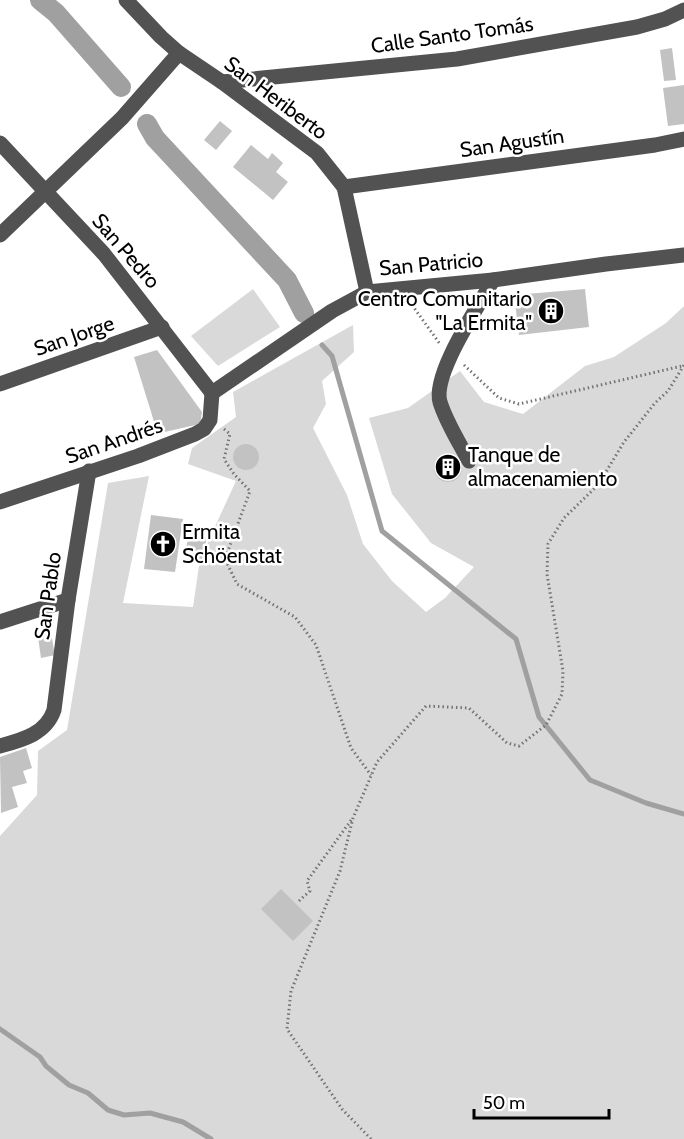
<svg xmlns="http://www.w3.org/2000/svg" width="684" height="1139" font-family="Cabin,sans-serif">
<rect width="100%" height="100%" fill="#fff"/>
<g fill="#d9d9d9">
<polygon points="253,289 280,327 218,366 191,336"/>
<polygon points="684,306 684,1139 0,1139 0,836 37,795 38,751 67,730 108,483 149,476 123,603 193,607 200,559 236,481 188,464 192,448 236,417 233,392 353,325 354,352 322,381 326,404 313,428 347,495 363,544 392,581 426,612 445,598 474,567 431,543 392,494 369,418 408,408 460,371 484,402 523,414 585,366 614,357 666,323"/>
</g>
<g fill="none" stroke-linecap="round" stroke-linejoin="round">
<g stroke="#a0a0a0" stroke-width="5">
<polyline points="322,345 332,356 382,531 516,639 539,717 590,780 646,803 684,814"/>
<polyline points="0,1029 40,1057 46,1066 69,1085 88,1093 108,1110 124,1115 150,1113 183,1122 211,1139"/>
</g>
<g stroke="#a0a0a0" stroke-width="20">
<polyline points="40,0 56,13 121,87"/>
<polyline points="147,124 155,138 287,280 304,313"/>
</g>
</g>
<g fill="#c2c2c2">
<polygon points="672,48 676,80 664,81 660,50"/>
<polygon points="684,85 684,124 668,126 663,88"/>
<polygon points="220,121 232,131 216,150 204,140"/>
<polygon points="251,145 268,159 272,153 283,163 276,172 288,182 273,200 233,167"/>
<polygon points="585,289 589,327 519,335 514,295"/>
<polygon points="157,350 202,412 200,424 160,433 156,428 134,357"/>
<circle cx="246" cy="457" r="13"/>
<circle cx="448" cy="468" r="14"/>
<polygon points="151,515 183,519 175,572 144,569"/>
<polygon points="191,530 208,534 201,562 183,557"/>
<polygon points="50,628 55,655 41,658 37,630"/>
<polygon points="26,748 32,768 23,771 27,783 12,787 18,807 1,813 0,757"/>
<polygon points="281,889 313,921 293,941 261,909"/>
</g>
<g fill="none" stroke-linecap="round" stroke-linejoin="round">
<g stroke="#747474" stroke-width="3" stroke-dasharray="1.5 3" stroke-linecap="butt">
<polyline points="412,305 440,344"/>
<polyline points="464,365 499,398 519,404 682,366"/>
<polyline points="224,429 230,434 224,459 234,474 250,491 225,559 237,584 295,617 316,645 351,748 371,775"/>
<polyline points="299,901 310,891 307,881 352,819"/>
<polyline points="371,1139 342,1109 287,1029 291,991 340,871 353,818 377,762 426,706 469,708 507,743 519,746 546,725 562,694 563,671 547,574 548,544 564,518 598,485 624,442 655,403 668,391 684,365"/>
</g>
<g stroke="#525252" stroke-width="15">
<polyline points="126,0 161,37 179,53 222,82 317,153 344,187 367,292"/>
<polyline points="222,82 457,59 637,27 665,19 684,10"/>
<polyline points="0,143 104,254 212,393"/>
<polyline points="344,187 655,145 684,139"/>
<polyline points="0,235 122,118 179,53"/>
<polyline points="0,384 162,327"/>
<polyline points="212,393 332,311 367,292 493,280 606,264 684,255"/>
<path d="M469 461C459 442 446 422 440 402 432 374 479 306 493 280"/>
<polyline points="0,502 138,456 195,434 204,429 210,420 212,393"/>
<polyline points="0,622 68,600"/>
<path d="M0 746C22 740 46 734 54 710L68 600 89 471"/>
</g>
</g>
<defs>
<symbol id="building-disc" viewBox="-11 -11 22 22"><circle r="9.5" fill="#000" stroke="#fff"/><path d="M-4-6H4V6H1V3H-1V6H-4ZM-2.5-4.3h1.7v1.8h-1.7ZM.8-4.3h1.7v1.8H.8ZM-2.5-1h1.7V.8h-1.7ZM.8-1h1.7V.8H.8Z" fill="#fff"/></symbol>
<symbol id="church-disc" viewBox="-11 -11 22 22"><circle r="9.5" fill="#000" stroke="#fff"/><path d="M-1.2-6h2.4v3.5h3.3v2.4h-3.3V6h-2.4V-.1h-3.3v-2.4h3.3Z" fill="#fff"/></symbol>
</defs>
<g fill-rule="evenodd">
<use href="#building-disc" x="536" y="296" width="30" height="30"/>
<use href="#building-disc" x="433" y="452" width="30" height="30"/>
<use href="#church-disc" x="148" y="529" width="30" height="30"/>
</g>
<g text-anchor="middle" stroke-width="5" stroke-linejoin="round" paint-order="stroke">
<g font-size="21" fill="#000" stroke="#fff">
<text transform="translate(452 35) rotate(-8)" y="7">Calle Santo Tomás</text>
<text transform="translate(276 98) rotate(37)" y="7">San Heriberto</text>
<text transform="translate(512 143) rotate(-8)" y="7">San Agustín</text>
<text transform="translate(126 251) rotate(49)" y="7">San Pedro</text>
<text transform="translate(431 264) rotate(-5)" y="7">San Patricio</text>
<text transform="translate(74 336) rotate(-19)" y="7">San Jorge</text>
<text transform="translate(114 441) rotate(-19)" y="7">San Andrés</text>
<text transform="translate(48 596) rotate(-82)" y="7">San Pablo</text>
</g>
<g font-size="21" fill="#000" stroke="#fff" text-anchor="start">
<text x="532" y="306" text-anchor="end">Centro Comunitario<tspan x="532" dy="24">"La Ermita"</tspan></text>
<text x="468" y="462">Tanque de<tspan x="468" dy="24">almacenamiento</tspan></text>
<text x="182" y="539">Ermita<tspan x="182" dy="24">Schöenstat</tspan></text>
</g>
</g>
<path d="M474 1109v9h135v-9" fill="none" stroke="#000000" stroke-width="3"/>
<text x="483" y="1109" font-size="18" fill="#000000" stroke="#ffffff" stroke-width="4.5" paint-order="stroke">50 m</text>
</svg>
